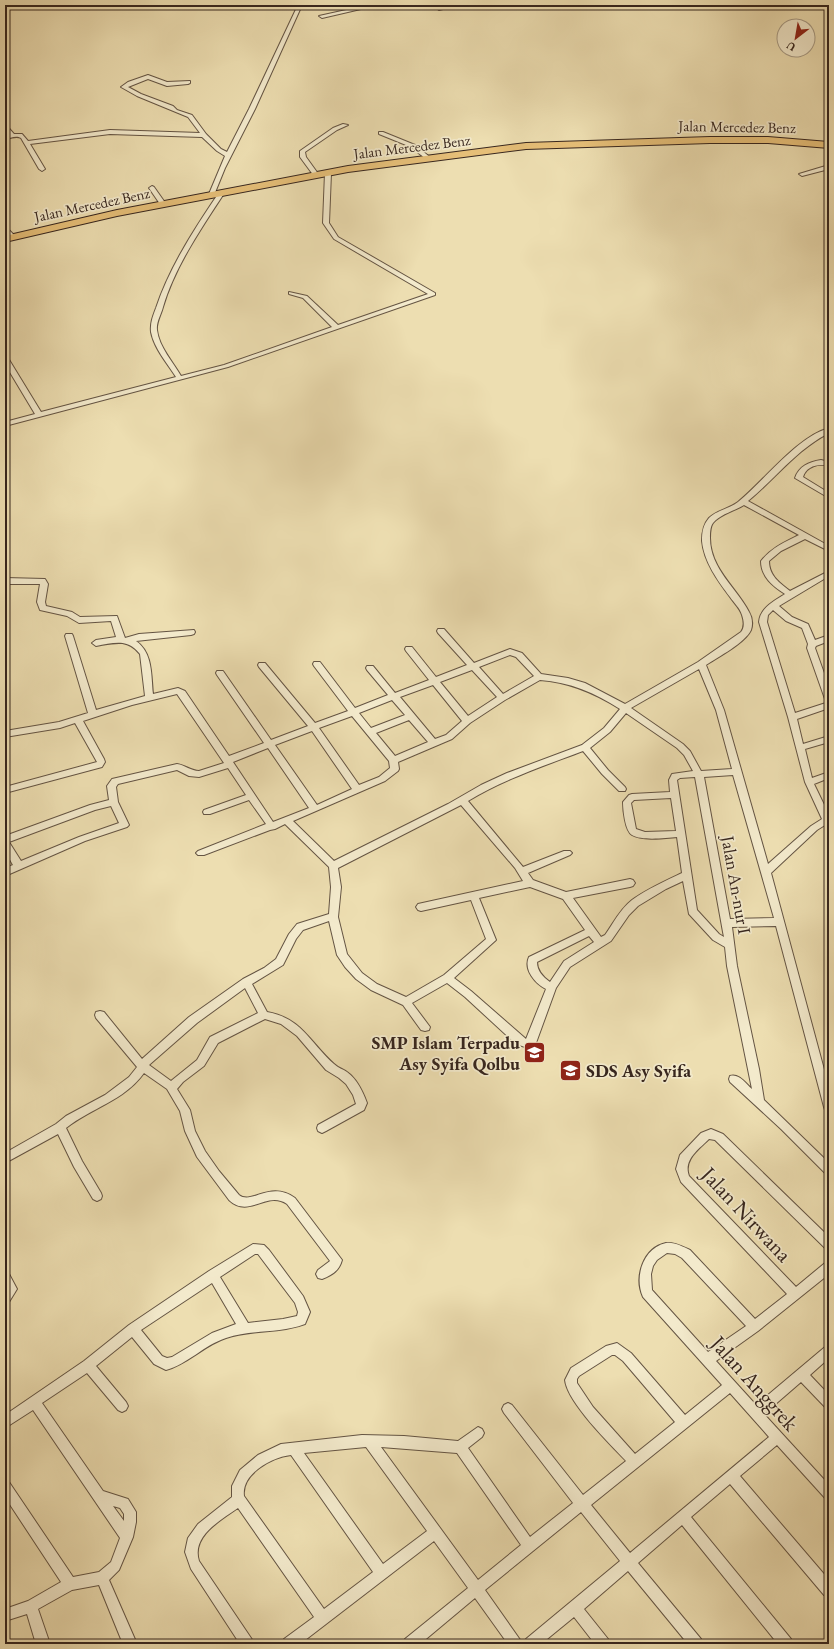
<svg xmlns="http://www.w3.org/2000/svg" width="834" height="1649" font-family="'EB Garamond',serif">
<rect width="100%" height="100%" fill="#eddeb1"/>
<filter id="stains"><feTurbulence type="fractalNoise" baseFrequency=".005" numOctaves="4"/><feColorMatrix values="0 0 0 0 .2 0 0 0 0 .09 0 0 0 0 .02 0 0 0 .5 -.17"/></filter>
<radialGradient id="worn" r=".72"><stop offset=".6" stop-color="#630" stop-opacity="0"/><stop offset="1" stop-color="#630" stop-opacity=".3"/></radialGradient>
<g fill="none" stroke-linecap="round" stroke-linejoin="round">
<defs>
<g id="minor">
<path d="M298 5H302L255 109 225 168 214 195 209 194 225 156 217 151 202 137 110 134 30 144 45 169 42 171 39 169 21 138C16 135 10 138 5 140V135L8 134 5 130V124L14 134H22L28 141 110 130 200 133 188 117 137 96 121 87 128 82 148 75 167 82 190 81V83L188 84 167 86 148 79 128 87 141 94 173 106 177 110 192 115 206 134 221 149 227 152 249 109Z"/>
<polygon points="369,5 378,5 322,18 319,16"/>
<polygon points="432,5 438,5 443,9 439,10"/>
<polygon points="343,124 348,125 337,130 305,152 306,157 319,175 314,176 300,157 300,151 333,128"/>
<polygon points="379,132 383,132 415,145 431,158 426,159 411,147 379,134"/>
<polygon points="829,165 829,169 802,176 799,174"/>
<path d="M328 171 331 173 329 223 338 237 435 293V295L228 367 5 426V422L35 414 5 364V356L8 358 41 412 176 377C167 363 154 348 151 332 150 323 153 316 156 308 170 266 195 228 220 191L225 192C202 227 175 266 163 307 161 315 156 322 157 330 159 347 173 362 181 376L224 365 332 327 303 298 289 294V292L307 296 338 325 428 294 334 239 323 223 325 173Z"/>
<polygon points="152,186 154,187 166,204 165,205 160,204 149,188"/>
<polygon points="5,226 15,236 15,238 11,238 5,232"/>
<path d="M829 428V433C797 449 776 478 748 501L829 546V551L805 539 781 551 769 561C769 576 780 583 790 591L829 571V576L779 606 792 617 808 624 815 640 829 635V641L816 646 815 648 829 687V702L825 699 807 648 808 644 802 628 786 621 773 610 768 615 767 622 795 713 829 702V708L797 719 803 744 829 736V742L805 749 812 778 829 772V778L814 784 829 815V827L825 825 817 830 771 873 829 1088V1111L825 1110 824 1107 776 926 732 927 737 966 759 1069 764 1100 829 1163V1175L825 1173 781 1129 730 1082 729 1079 730 1076C739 1073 746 1084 752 1089L727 966 725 947 713 940 689 914 683 881 666 889 638 906 629 915 611 941 570 967 556 988 536 1043 528 1048 516 1044 465 997 447 983 412 1003 430 1027 429 1030 425 1031 421 1030 403 1005 371 990 356 979 345 967 337 955 329 921 303 930 296 939 283 965 252 984 267 1012C302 1018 310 1043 334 1064 338 1068 343 1069 347 1072 357 1079 363 1092 367 1103L364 1110 326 1131 322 1133 318 1131 317 1128 318 1125 356 1104 353 1095 346 1084 339 1078 326 1070 297 1036 281 1024 265 1019 218 1043 204 1066 183 1082 177 1089 190 1110 195 1131 205 1151 219 1171 239 1195C252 1205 270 1180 295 1198L342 1260C339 1271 332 1275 322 1279L318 1278 316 1274 318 1270 330 1261 287 1204C267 1190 249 1219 229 1200L197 1157 185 1131 180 1111 167 1089 144 1073C124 1101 91 1108 66 1128L82 1161 101 1193 102 1196 101 1199 97 1201 93 1199 74 1167 58 1134 5 1163V1153L56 1124 66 1116 105 1095 129 1077 137 1067 96 1018 95 1015 96 1012 100 1011 104 1012 142 1059 189 1017 243 979 264 968 276 959 289 934 297 924 329 914 331 887 329 867 285 824 275 829 270 830 204 855H198L196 853 198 851 266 824 249 800 210 814H204L203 812 204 810 246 795 228 768 199 777 189 776 177 770 118 784 116 787 118 802 129 825 127 827 85 841 5 876V868L13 865 5 851V836L90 805 109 800 107 786 112 779 177 764C185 765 191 771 199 771L224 763 177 694 132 705 83 721 104 759 105 762 102 767 5 793V787L97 762 75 723 60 728 5 737V731L59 722 88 713 65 636 66 634H72L73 636 96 710 145 696 140 654C127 638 114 643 96 646L92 643 96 640 116 637 111 621 79 623 67 616 40 610 37 602 40 584H5V578L45 579 48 584 45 602 46 606 72 612 80 617 117 616 125 638 139 634 194 630 195 632 194 634 191 635 136 641C153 653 151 675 153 694L178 688 185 691 229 756 264 743 217 675 216 673 217 671H223L271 740 308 726 259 667 258 665 259 663H265L315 723 348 711 314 666 313 664 314 662H320L355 708 388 695 367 670 366 668 367 666H373L395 693 429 680 406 651 405 649 406 647H412L436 677 467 665 438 633 437 631 438 629H444L474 663 510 649 522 653 541 674 568 678 585 683 625 704 698 662 741 632C745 627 744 621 742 615 740 608 734 603 730 597 718 581 704 562 702 541 702 532 703 525 709 518 717 510 729 509 738 502 764 481 797 437 829 428ZM744 505 799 535C785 542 771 548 761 561 761 577 773 586 785 594 774 601 760 608 759 622L788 717 805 782 822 819 811 826 768 864 724 710 706 665C718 657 745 643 751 630 753 624 752 617 749 612 737 588 710 569 710 538 710 533 710 527 713 523 720 514 735 511 744 505ZM510 655 516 657 534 676 503 694 479 667ZM699 669 716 710 732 769 701 771 690 751 683 744 631 708ZM472 670 497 697 468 716 440 682ZM540 680C570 682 595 693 620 709L604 728 582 745 507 773 481 785 448 804 334 861 293 821 385 781 398 771 399 769 398 762 452 739 470 723 505 700ZM433 685 462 721 446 735 435 739 400 697ZM392 700 405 715 371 728 359 713ZM626 713 677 748 684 755 693 771 672 774 669 780 670 792 632 794 629 795 623 802C623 809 625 831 632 835 642 841 665 838 677 837L682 873C665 881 647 889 632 900 620 909 613 924 605 935L601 937 573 898 630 887 633 886 635 883 633 880 630 879 566 892 533 880 528 873 570 855 572 853 570 851H564L523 867 468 801C504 779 544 766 583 751L602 774 619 791H625L626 789 625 787 608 770 590 748 610 732ZM352 716 389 761 390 768 379 777 359 785 319 728ZM409 720 428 742 395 756 376 733ZM312 731 352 789 317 805 275 745ZM268 748 309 808 273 822 233 762ZM733 775 774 918 730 919 704 777ZM695 777 723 932 724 937 719 934 697 910 677 780 680 778ZM671 798 676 831 645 832 636 829 631 803 634 800ZM461 805 515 868 523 881 418 904 416 907 418 910 421 911 471 900 486 939 444 975 406 997 377 984 362 973 347 954 338 917 341 887 338 868ZM111 806 119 823 79 837 21 861 9 842 95 810ZM530 887 563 899 585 930 529 957C523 970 536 984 546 989L526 1039 471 991 454 978 496 940 479 898ZM589 936 594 942 564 961 550 982C543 977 537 971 537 962ZM245 988 258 1013 210 1037 197 1060 171 1081 149 1065 197 1023Z"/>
<path d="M821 460 829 462V466C819 463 806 466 803 477L829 493V498L795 478C799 466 809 462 821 460Z"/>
<path d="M711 1129 723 1134 829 1237V1249L825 1248 715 1140 709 1139C698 1150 683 1160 689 1176L796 1287 825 1263 829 1262V1274L758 1331 716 1361 756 1405 825 1347 829 1345V1358L810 1375 829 1395V1409L825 1407 801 1382 764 1414 829 1485V1500L825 1498 777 1445 740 1476 829 1580V1596L824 1595 730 1484 691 1517 791 1639 793 1644H778L682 1525 638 1563 701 1639 703 1644H688L628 1571 584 1609 608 1639 610 1644H595L574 1617 541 1644H524L526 1639 620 1561 581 1512 485 1590 523 1644H508L475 1598 420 1644H403L405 1639 468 1588 434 1541 300 1644H282L284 1639 314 1617 238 1508C221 1520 191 1536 199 1561L255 1644H240L191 1569 185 1552 188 1538 198 1524 232 1497V1486L240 1470 258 1455 281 1444 362 1435 404 1436 458 1441 478 1427 482 1429 484 1433 482 1437 468 1448 530 1537 573 1503 504 1413 502 1409 504 1405 508 1403 512 1405 583 1495 626 1461C610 1444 567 1402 565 1380L571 1368 606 1346 617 1343 631 1353 685 1415 722 1385 643 1297C634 1277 643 1248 666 1243 675 1242 683 1247 690 1250L755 1319 787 1294 681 1182 676 1169 680 1155 701 1133ZM667 1253 675 1254 682 1258 746 1326 708 1352 652 1290 651 1274 653 1266 657 1260ZM612 1355H615L623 1361 675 1422 635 1454 593 1407 577 1383V1379L579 1376ZM730 1393 769 1437 630 1553 591 1505ZM366 1447 427 1531 383 1564 304 1453ZM381 1447 457 1453 521 1545 478 1580ZM291 1455 373 1572 324 1609 244 1496C241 1474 272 1457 291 1455Z"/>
<path d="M253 1244 264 1245 269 1250 303 1296 310 1312 305 1324C279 1334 252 1329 226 1338 204 1345 188 1364 166 1370L154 1364 132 1337 96 1366 126 1402 128 1406 126 1410 122 1412 118 1410 87 1373 42 1403 103 1491 128 1499 136 1512V1522L133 1537 119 1570 109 1580 137 1644H123L99 1585 72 1590 38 1609 50 1644H36L27 1614 5 1621V1609L28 1601 61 1582 5 1497V1480L9 1482 73 1577 99 1572 111 1562 120 1538 33 1410 5 1428V1415L84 1361 129 1325 209 1271ZM255 1254H258L261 1258 295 1303 298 1312 297 1316 283 1319 248 1323 220 1277ZM212 1283 236 1324 212 1333 172 1357 167 1358 162 1356 141 1330ZM113 1506 120 1508 124 1514V1521Z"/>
<polygon points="5,1273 9,1274 17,1289 9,1302 5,1303"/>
</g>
<g id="primary">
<polygon points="821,5 829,5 829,10"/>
<polygon points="710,137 768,137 829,142 829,148 768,143 710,143 526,149 348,172 117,216 5,242 5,236 117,210 348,166 526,143"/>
</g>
</defs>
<use href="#minor" stroke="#645443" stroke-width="2"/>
<use href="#primary" stroke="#37261e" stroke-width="2"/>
<use href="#minor" fill="#f3eacc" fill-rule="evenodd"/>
<use href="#primary" fill="#e6bf78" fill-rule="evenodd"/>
</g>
<defs>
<symbol id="school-square" viewBox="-11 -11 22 22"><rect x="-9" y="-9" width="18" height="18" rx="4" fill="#8f2418" stroke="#f3eacc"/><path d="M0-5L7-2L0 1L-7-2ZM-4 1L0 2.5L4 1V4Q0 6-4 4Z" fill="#fff"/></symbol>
</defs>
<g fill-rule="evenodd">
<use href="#school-square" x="522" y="1040" width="25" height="25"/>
<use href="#school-square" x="558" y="1058" width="25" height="25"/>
</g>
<g text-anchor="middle" stroke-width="3.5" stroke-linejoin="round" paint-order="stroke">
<g font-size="15" fill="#37261e" stroke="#f3eacc">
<text transform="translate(737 127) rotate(1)" y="5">Jalan Mercedez Benz</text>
<text transform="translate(412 147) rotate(-7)" y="5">Jalan Mercedez Benz</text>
<text transform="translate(92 205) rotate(-12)" y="5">Jalan Mercedez Benz</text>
</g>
<g font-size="18" fill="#37261e" stroke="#f3eacc">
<text transform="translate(736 885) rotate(80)" y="6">Jalan An-nur I</text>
</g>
<g font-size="18" font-weight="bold" fill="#37261e" stroke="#f3eacc" text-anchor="end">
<text x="520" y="1049">SMP Islam Terpadu<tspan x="520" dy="21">Asy Syifa Qolbu</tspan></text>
<text x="586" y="1077" text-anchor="start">SDS Asy Syifa</text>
</g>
<g font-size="22" fill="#37261e" stroke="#f3eacc">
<text transform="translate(747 1214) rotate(47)" y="8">Jalan Nirwana</text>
<text transform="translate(755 1383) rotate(48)" y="8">Jalan Anggrek</text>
</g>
</g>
<rect width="834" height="1649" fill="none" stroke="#eddeb1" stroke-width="20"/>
<rect x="6" y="6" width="822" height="1637" fill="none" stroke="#37261e" stroke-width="2"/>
<rect x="10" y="10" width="814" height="1629" fill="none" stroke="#37261e"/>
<g transform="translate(796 38) rotate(211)"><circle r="19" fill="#f3eacc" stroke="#a89c86"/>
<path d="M0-3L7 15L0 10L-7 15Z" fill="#8f2418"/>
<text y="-6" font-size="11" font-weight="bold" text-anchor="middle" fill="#37261e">U</text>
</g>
<rect width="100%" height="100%" filter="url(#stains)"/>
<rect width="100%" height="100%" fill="url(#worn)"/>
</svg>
